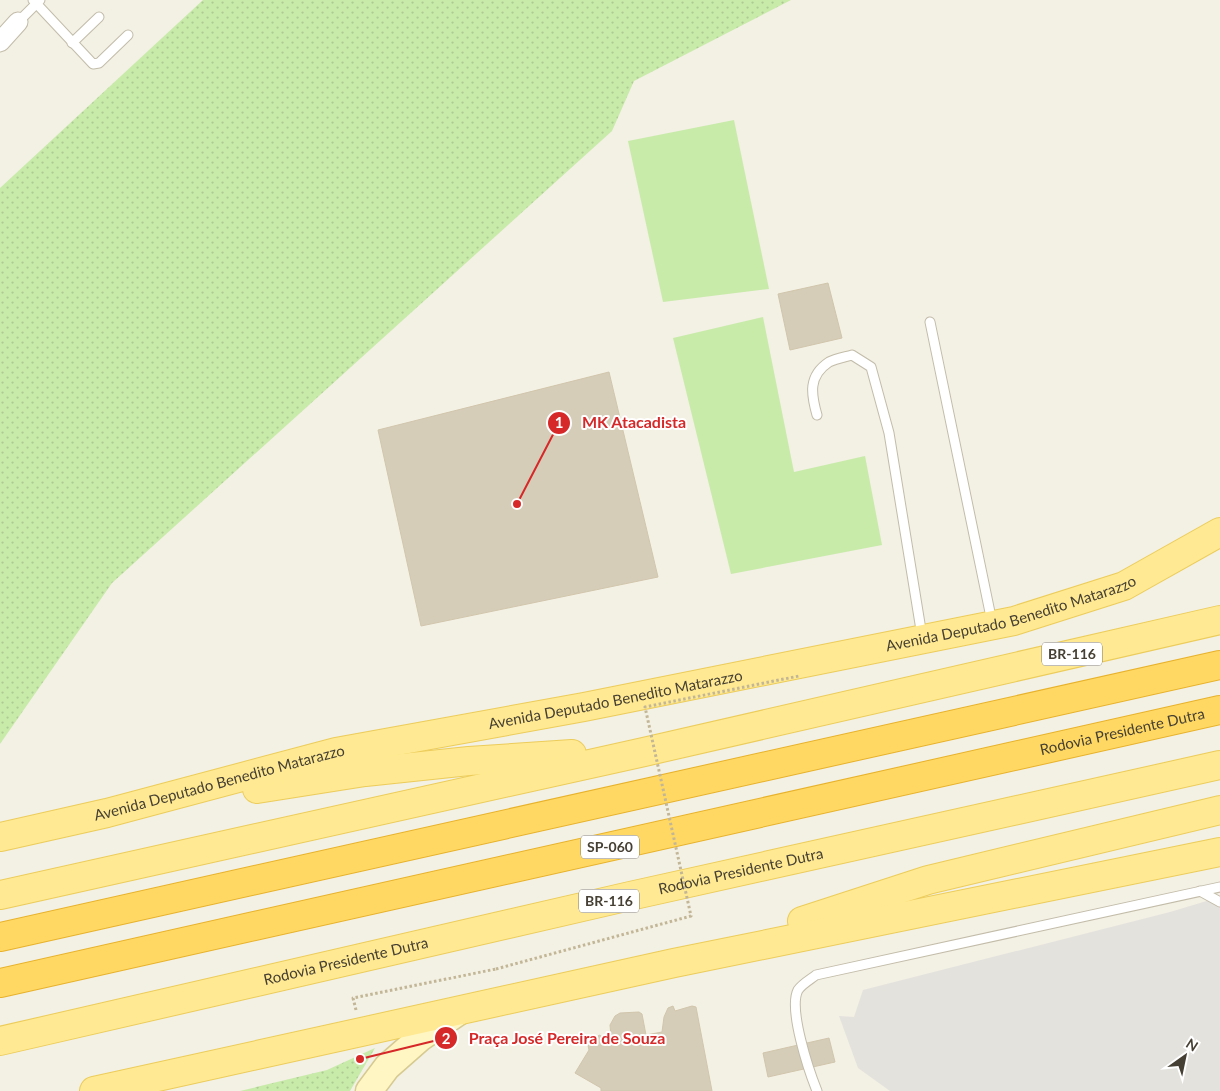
<svg xmlns="http://www.w3.org/2000/svg" width="1220" height="1091" font-family="Lato,sans-serif">
<defs>
<pattern id="green-dots" width="8" height="8" patternUnits="userSpaceOnUse" patternTransform="scale(1.25)"><rect width="8" height="8" fill="#c8ebaa"/><path d="M2 2h.1M6 6h.1" fill="none" stroke="#adcb93" stroke-width="1.8" stroke-linecap="round"/></pattern>
</defs>
<rect width="100%" height="100%" fill="#f3f0e4"/>
<g fill="url(#green-dots)">
<polygon points="203,0 791,0 634,81 612,131 112,583 0,744 0,188"/>
<polygon points="375,1048 350,1091 240,1091 327,1070"/>
</g>
<g fill="#c8ebaa">
<polygon points="734,120 769,289 663,302 628,141"/>
<polygon points="763,317 794,472 865,456 882,545 731,574 673,338"/>
</g>
<polygon fill="#e4e2dd" points="1220,897 1220,1091 890,1091 858,1068 839,1016 854,1017 863,990 1170,912"/>
<g fill="#d6cdb9" stroke="#d1c6ac">
<polygon points="828,283 842,338 790,350 778,294"/>
<polygon points="609,372 658,577 421,626 378,430"/>
<polygon points="673,1006 675,1011 692,1006 696,1007 712,1091 601,1091 601,1088 575,1073 589,1050 587,1041 597,1038 599,1035 603,1037 611,1036 610,1025 615,1016 620,1013 639,1012 642,1014 646,1035 662,1032 664,1017 668,1008"/>
<polygon points="829,1038 835,1062 768,1077 763,1053"/>
</g>
<g fill="none" stroke-linecap="round" stroke-linejoin="round">
<defs>
<g id="lane">
<polyline points="33,0 93,64 99,63 128,35"/>
<polyline points="18,22 40,0"/>
<polyline points="72,43 99,17"/>
<polyline points="930,322 992,622"/>
<path d="M817 415C811 394 808 376 829 362 835 359 845 357 852 355L871 367 889 433 922 636"/>
<polyline points="1200,891 1220,902"/>
<path d="M817 1091C809 1071 788 1009 798 990 802 984 811 979 816 975L1220 887"/>
</g>
<polyline id="street" points="0,42 18,22"/>
<polyline id="secondary" points="369,1091 387,1067 420,1038 460,1011"/>
<g id="primary">
<polyline points="257,789 365,772 469,761 572,754"/>
<path id="s1" d="M0 837 107 813 336 752 584 707 1014 621 1124 586 1220 532"/>
<polyline points="0,895 644,752 1220,620"/>
<polyline points="802,921 928,880 1220,810"/>
<path id="s2" d="M0 1041 630 896 1220 765"/>
<polyline points="94,1091 674,963 1220,852"/>
</g>
<g id="highway">
<polyline points="0,937 1220,665"/>
<path id="s3" d="M0 983 1220 710"/>
</g>
</defs>
<use href="#lane" stroke="#c2bca9" stroke-width="11"/>
<use href="#street" stroke="#c2bca9" stroke-width="21"/>
<use href="#secondary" stroke="#d6ca90" stroke-width="29"/>
<use href="#primary" stroke="#eccc5a" stroke-width="30"/>
<use href="#highway" stroke="#e8b22a" stroke-width="30"/>
<polyline stroke="#c2b696" stroke-width="3" stroke-dasharray="2.5 2.5" stroke-linecap="butt" points="356,1010 353,998 496,969"/>
<use href="#lane" stroke="#fff" stroke-width="9"/>
<use href="#street" stroke="#fff" stroke-width="19"/>
<use href="#secondary" stroke="#fff6c3" stroke-width="26"/>
<use href="#primary" stroke="#ffe992" stroke-width="28"/>
<use href="#highway" stroke="#ffd864" stroke-width="28"/>
<polyline stroke="#c2b696" stroke-width="3" stroke-dasharray="2.5 2.5" stroke-linecap="butt" points="496,969 691,916 645,707 799,676"/>
</g>
<g text-anchor="middle" stroke-width="4" stroke-linejoin="round" paint-order="stroke">
<g fill="#fff" stroke="#7e7971" stroke-width="1">
<rect x="1042" y="642.5" width="60" height="23" rx="4"/>
<rect x="581" y="835.5" width="58" height="23" rx="4"/>
<rect x="579" y="889.5" width="60" height="23" rx="4"/>
</g>
<g font-size="14" font-weight="bold" fill="#464034">
<text x="1072" y="659">BR-116</text>
<text x="610" y="852">SP-060</text>
<text x="609" y="906">BR-116</text>
</g>
<g font-size="15" fill="#464034" stroke="#fff">
<text dy="5" stroke="none"><textPath href="#s1" startOffset="1036">Avenida Deputado Benedito Matarazzo</textPath></text>
<text dy="5" stroke="none"><textPath href="#s1" startOffset="631">Avenida Deputado Benedito Matarazzo</textPath></text>
<text dy="5" stroke="none"><textPath href="#s3" startOffset="1150">Rodovia Presidente Dutra</textPath></text>
<text dy="5" stroke="none"><textPath href="#s1" startOffset="226">Avenida Deputado Benedito Matarazzo</textPath></text>
<text dy="5" stroke="none"><textPath href="#s2" startOffset="760">Rodovia Presidente Dutra</textPath></text>
<text dy="5" stroke="none"><textPath href="#s2" startOffset="355">Rodovia Presidente Dutra</textPath></text>
</g>
</g>
<path fill="none" stroke="#d62828" stroke-width="2" d="M517 504L559 423M360 1059L446 1038"/>
<g fill="#d62828" stroke="#fff" stroke-width="2">
<circle cx="517" cy="504" r="5"/>
<circle cx="360" cy="1059" r="5"/>
<circle cx="559" cy="423" r="12"/>
<circle cx="446" cy="1038" r="12"/>
</g>
<g font-size="15" text-anchor="middle" font-weight="bold" fill="#fff">
<text x="559" y="428">1</text>
<text x="446" y="1044">2</text>
</g>
<g font-size="16" text-anchor="middle" font-weight="bold" fill="#d62828" stroke="#fff" stroke-width="4" stroke-linejoin="round" paint-order="stroke">
<text x="634" y="428">MK Atacadista</text>
<text x="567" y="1044">Praça José Pereira de Souza</text>
</g>
<g transform="translate(1185 1056) rotate(33)" stroke="#ffffff" stroke-width="4" paint-order="stroke">
<path d="M0-4L9 19L0 12L-9 19Z" fill="#464034"/>
<text y="-8" font-size="14" font-weight="bold" text-anchor="middle" fill="#464034">N</text>
</g>
</svg>
